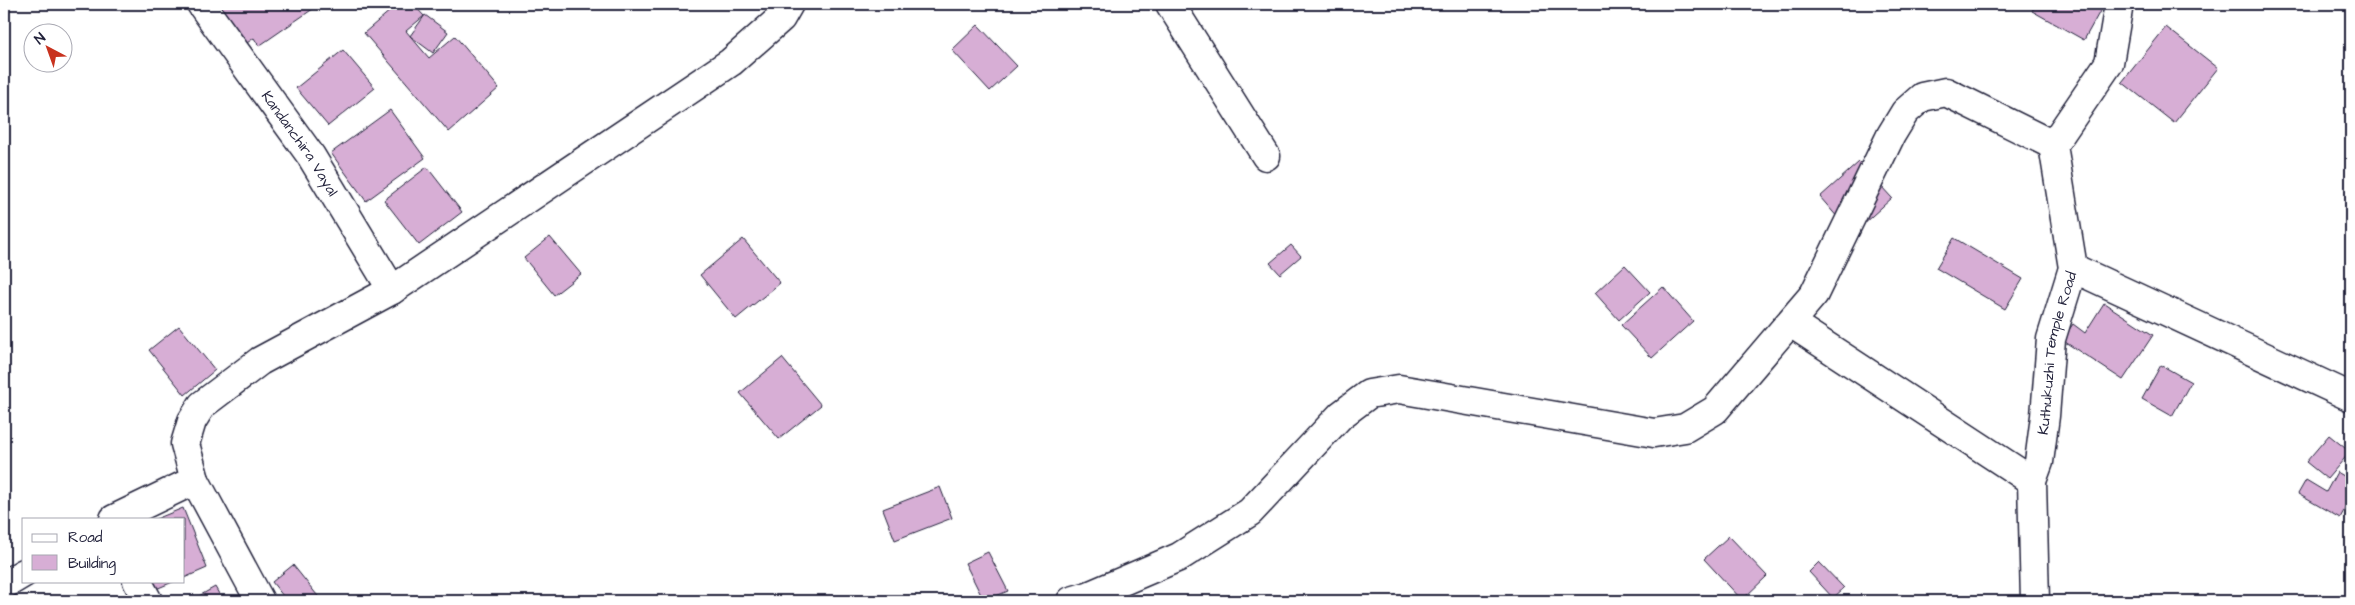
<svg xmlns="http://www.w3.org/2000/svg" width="2355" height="605" viewBox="0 0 2355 605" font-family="'Architects Daughter',sans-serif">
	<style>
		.building { fill: #d7aed5; stroke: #22223b }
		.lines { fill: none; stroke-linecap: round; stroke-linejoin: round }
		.minor-casing { stroke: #22223b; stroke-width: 31 }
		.minor { stroke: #fff; stroke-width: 28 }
		.labels { text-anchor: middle; stroke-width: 5; stroke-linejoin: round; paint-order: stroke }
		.street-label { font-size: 15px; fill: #22223b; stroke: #fff }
	</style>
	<rect width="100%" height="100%" fill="#fff"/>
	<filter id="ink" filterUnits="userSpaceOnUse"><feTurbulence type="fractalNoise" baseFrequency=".02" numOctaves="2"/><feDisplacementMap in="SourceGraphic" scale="10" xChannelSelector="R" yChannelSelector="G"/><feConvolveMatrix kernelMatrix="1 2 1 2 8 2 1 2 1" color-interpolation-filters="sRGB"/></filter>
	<g filter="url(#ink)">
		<path class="building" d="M213,4H320L259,46L254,38L230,55Z
			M398,4H413L424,16L406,31L429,58L455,36L499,88L449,132L364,33Z
			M2036,4H2104L2084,40L2032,11Z
			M425,15L448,32L433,53L410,36Z
			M978,25L1017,66L990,91L952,50Z
			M2166,27L2218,68L2174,123L2122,82Z
			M343,50L375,88L328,126L296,88Z
			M390,110L425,158L366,201L331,153Z
			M1859,162L1892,198L1852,234L1820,197Z
			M427,167L462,212L419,245L384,200Z
			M550,237L581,274L554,295L524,258Z
			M1954,238L2023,279L2005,309L1936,268Z
			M743,239L780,283L736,319L700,275Z
			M1291,245L1301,256L1280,274L1270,263Z
			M1625,265L1650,292L1619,320L1595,293Z
			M1663,287L1693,321L1652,358L1621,325Z
			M2104,303L2153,335L2123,380L2062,340L2073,324L2085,333Z
			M179,326L215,370L185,395L149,350Z
			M782,358L821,405L779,439L740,393Z
			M2161,365L2191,382L2172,416L2142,399Z
			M2329,435L2350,452L2327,479L2306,462Z
			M2337,472L2351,480V498L2340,518L2298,494L2306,480L2326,492Z
			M940,487L952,518L895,540L883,509Z
			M183,508L207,568L184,578V519H156Z
			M1729,536L1767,576L1742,600L1704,559Z
			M988,552L1008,591L984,601L965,563Z
			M1819,562L1844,588L1833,598L1809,572Z
			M293,565L321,600L319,601H287L272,582Z
			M145,581H175L149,592Z
			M215,587L223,601H190Z"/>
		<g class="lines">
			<g class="minor-casing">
				<g id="minor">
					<path id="s1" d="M201,4L311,156L392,290"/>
					<path d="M1170,4L1266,156"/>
					<path d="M2073,268L2351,397"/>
					<path d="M1791,323L2032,481"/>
					<path d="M195,480L260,601"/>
					<path d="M114,519L195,480L185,444L192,421L202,405L260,361L392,290L731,62L781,18L789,4"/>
					<path d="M137,581L148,601"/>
					<path d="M4,585L24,573"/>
					<path d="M1071,601L1088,596L1179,557L1250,512L1341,415L1369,394L1399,389L1654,433L1685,428L1715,410L1814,294L1891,135L1905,112L1922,97L1946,92L2053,145"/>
					<path id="s2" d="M2035,601L2032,481L2039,462L2045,416L2051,339L2073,268L2053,145L2109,63L2119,4"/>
				</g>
			</g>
			<use href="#minor" class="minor"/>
		</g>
	</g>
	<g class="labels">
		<g class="street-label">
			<text dy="5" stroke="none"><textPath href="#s1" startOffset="171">Kandanchira Vayal</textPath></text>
			<text dy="5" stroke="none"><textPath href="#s2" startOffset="251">Kuthukuzhi Temple Road</textPath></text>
		</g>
	</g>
	<rect width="2355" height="605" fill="none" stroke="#fff" stroke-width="20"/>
	<rect x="10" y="10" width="2335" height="585" fill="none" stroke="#22223b" stroke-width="2" filter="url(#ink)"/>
	<rect x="22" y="518" width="162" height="65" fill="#ffffff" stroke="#a7a7b1"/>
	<rect x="32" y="534" width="25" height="8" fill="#ffffff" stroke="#a7a7b1"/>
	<text x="68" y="542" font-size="15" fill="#22223b">Road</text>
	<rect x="32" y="555" width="25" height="15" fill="#d7aed5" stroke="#a7a7b1"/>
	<text x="68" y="568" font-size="15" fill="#22223b">Building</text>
	<g transform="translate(48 48) rotate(319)"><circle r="24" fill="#ffffff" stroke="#a7a7b1"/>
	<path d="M0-4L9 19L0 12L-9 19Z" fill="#c8321e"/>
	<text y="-8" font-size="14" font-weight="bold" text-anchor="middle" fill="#22223b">N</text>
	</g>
</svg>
